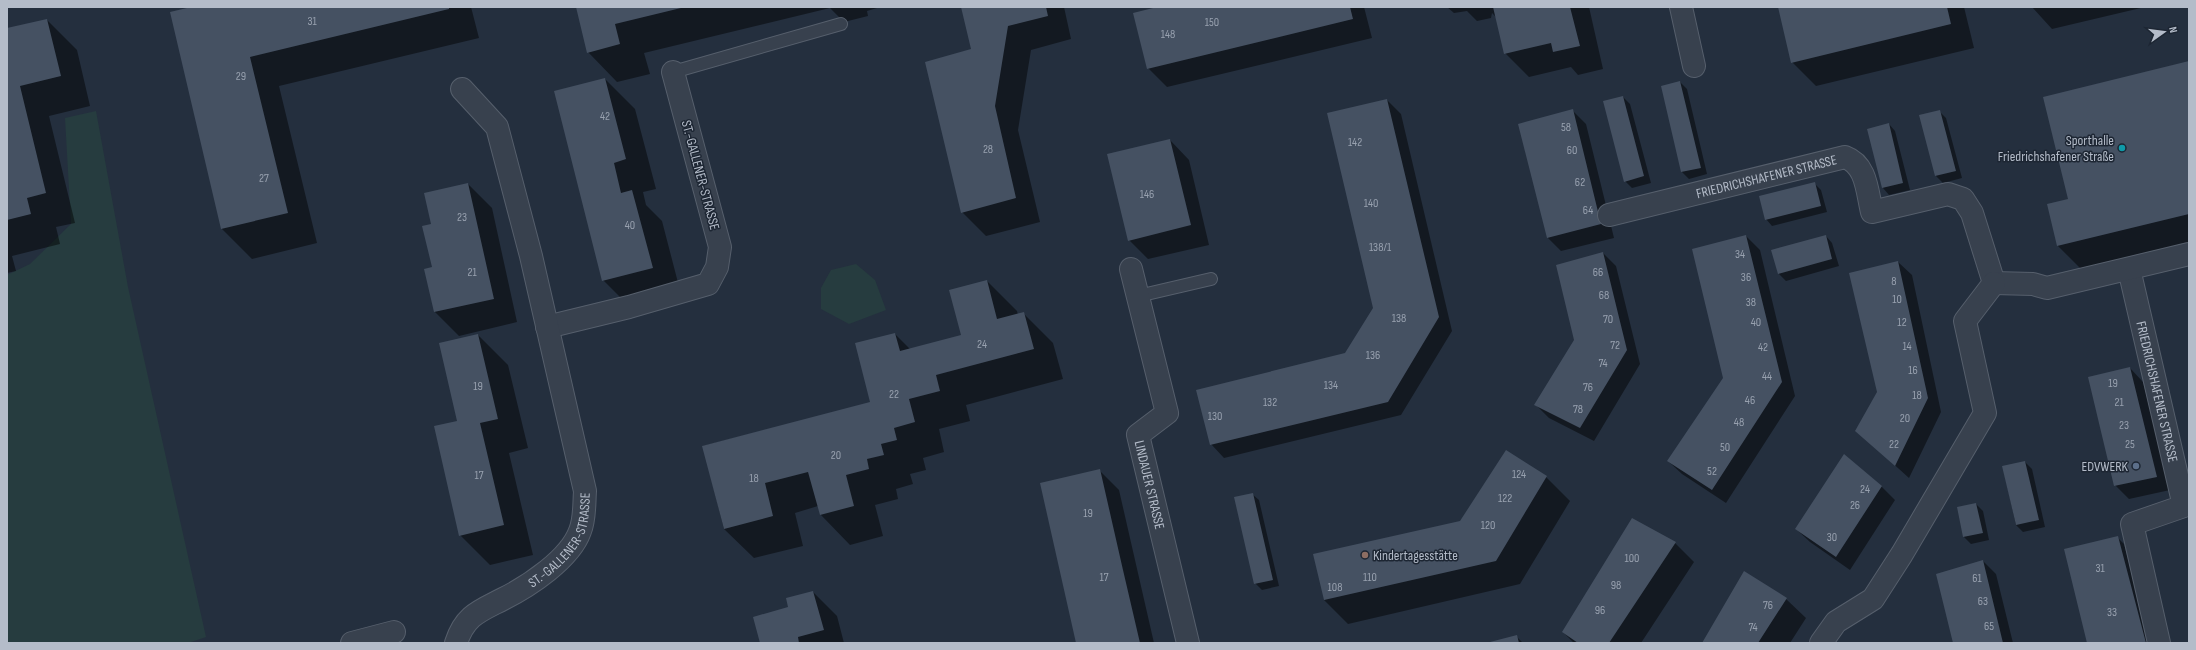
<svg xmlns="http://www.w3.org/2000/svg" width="2196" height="650" viewBox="0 0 2196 650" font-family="'Sofia Sans Condensed',sans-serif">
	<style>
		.green { fill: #263c3f }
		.shadow { fill: #0007 }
		.building { fill: #455162 }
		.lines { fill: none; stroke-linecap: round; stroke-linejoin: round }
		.lane-casing { stroke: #565f6c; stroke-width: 14 }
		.street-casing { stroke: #565f6c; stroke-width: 24 }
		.lane { stroke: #38414e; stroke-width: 12 }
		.street { stroke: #38414e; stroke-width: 22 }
		.culture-dot { fill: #0f9aa8; stroke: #1d2633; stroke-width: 1.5 }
		.service-dot { fill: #5c6f8a; stroke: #1d2633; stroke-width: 1.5 }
		.education-dot { fill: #8d6e63; stroke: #1d2633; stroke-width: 1.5 }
		.labels { text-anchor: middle; stroke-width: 3; stroke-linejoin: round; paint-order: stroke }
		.number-label { font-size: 12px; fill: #98a1af }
		.poi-label { font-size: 14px; fill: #b4bcc9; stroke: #1d2633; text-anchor: end }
		.street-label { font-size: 14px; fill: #b4bcc9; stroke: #1d2633 }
	</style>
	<rect width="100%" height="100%" fill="#242f3e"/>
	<path class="green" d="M96,111L128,287L206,637L188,643H7V275L30,264L71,224L65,118Z
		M856,264L875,280L886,310L849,324L821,309V288L831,270Z"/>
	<path class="shadow" d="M195,7H471L479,38L279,86L317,243L252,259L222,229Z
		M577,7H877V8L867,11L868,16L844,22L830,8L644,53L650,74L617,82L588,52Z
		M962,7H1064L1071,39L1031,50L1018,130L1040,222L986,236L962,212L972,50Z
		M1161,7H1364L1372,38L1167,87L1148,68Z
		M1447,7H1589L1603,69L1578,75L1571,67L1529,77L1505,53L1497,18L1492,13L1491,18L1477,21L1467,11L1454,13Z
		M1779,7H1964L1974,48L1816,86L1792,62Z
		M2032,7H2145L2052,29Z
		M47,20L77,50L90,106L49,116L75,223L56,227L60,244L12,256L16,271L7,273V29Z
		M2189,62V244L2082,270L2058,246L2048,205L2070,199Z
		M605,79L635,109L656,189L643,192L646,205L662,221L682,298L633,310L603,280Z
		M1680,82L1687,89L1707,174L1689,179L1682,172L1662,87Z
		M1623,97L1630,104L1651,183L1632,188L1625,181Z
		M1387,100L1401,114L1452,331L1401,415L1224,458L1211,444L1346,354L1374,308Z
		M1573,111L1586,124L1614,238L1561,251L1548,238Z
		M1939,111L1946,118L1962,178L1943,183L1936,176L1920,116Z
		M1889,124L1895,131L1910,190L1889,195L1883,188Z
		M1170,140L1189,160L1209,245L1148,259L1129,240Z
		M1814,183L1821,190L1827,212L1772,226L1766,219Z
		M468,184L492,208L517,322L459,336L435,312L432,225Z
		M1746,236L1760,250L1795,396L1726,503L1682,474L1668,461L1724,378Z
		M1826,236L1832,243L1839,266L1786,281L1779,274L1772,251Z
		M1603,253L1616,266L1640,364L1594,441L1549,418L1536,405L1575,340Z
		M1898,262L1912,275L1941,412L1909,478L1857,431L1878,392Z
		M987,281L1017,311L1018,315L1023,313L1053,343L1063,379L966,405L970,421L939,429L944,452L923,458L926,470L910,474L913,484L896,489L898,499L875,505L883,536L850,545L821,515L818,506L795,513L803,546L754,558L724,529L703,446L871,403L895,334L910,349L962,336Z
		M478,335L508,365L528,448L509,453L533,555L490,565L460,535L458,421Z
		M2130,368L2143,382L2170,490L2129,499L2115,485Z
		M2025,462L2032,469L2045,527L2023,532L2016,525L2003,467Z
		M1100,471L1119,490L1154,643H1077Z
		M1546,477L1570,501L1520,584L1348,624L1324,600L1461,522Z
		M1881,486L1895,500L1850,570L1810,542L1796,529Z
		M1252,494L1259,500L1279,586L1262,590L1255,583Z
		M1976,504L1983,511L1989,540L1971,544L1964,537Z
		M2117,537L2124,544L2150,643H2088Z
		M1675,543L1694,562L1641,643H1574L1563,632Z
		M1983,561L1996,574L2013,643H1954Z
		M813,592L837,616L844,643H761L790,608Z
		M1786,599L1806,618L1790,643H1703Z
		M1517,637L1523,643H1491Z"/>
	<path class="building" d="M191,7H449V9L250,57L288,213L221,229L170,12Z
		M576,7H681V8L615,24L620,44L587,53Z
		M961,7H1046L1048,16L1008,26L995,106L1016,198L961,213L925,62L971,49Z
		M1157,7H1350L1353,19L1147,69L1133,13Z
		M1493,7H1570L1580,46L1553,52L1551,43L1504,54Z
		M1778,7H1947L1951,24L1791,63Z
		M47,19L61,76L20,86L46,193L27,198L31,214L7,220V28Z
		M2189,61V214L2057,246L2047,204L2068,199L2043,97Z
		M605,78L626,159L614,163L621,193L632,190L653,268L602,281L554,91Z
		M1680,81L1701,168L1681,172L1661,86Z
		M1623,96L1644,176L1624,182L1603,101Z
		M1387,99L1439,317L1388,402L1210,445L1196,390L1345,353L1373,308L1327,113Z
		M1573,109L1601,224L1547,238L1518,124Z
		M1940,110L1956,171L1935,176L1919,115Z
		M1889,123L1903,183L1882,188L1867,129Z
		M1170,139L1191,225L1128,241L1107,154Z
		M1815,182L1821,206L1765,220L1759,196Z
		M468,183L494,299L434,312L424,269L432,267L422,226L431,224L424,193Z
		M1746,235L1782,382L1712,490L1667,461L1723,378L1692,249Z
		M1826,235L1832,259L1778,274L1771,250Z
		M1603,252L1627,350L1580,428L1534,405L1574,340L1556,265Z
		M1898,261L1928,398L1895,466L1855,431L1877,392L1849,273Z
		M987,280L997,319L1024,312L1034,349L936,375L940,391L909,399L915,422L894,428L897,440L881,444L884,455L867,459L869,469L846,475L854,506L820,515L808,472L765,483L773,516L724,529L702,446L870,402L855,343L895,333L900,351L961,335L949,290Z
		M478,334L498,419L480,423L504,525L459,536L434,426L457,421L439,343Z
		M2130,367L2157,477L2114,486L2088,377Z
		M1506,450L1547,476L1496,561L1324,600L1313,554L1460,521Z
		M1844,454L1882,486L1836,557L1795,529Z
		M2025,461L2039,520L2016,525L2002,466Z
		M1100,469L1123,570L1140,643H1076L1040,483Z
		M1253,493L1273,580L1254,584L1234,497Z
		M1976,503L1983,533L1963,537L1957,507Z
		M1632,518L1676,542L1609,643H1578L1562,632Z
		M2118,536L2146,643H2087L2064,549Z
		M1983,560L2003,643H1953L1936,574Z
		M1744,571L1787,598L1758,643H1702Z
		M813,591L824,630L798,637L799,643H760L753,617L788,607L786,598Z
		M1517,635L1519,643H1490V642Z"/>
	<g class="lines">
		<g class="lane-casing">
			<path id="lane" d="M673,72L841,24
				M1138,296L1211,279"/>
		</g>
		<g class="street-casing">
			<g id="street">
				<path d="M1681,7L1694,66"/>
				<path id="s1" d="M1609,215L1845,157C1867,165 1867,192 1872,212L1948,194L1963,199L1972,213L1994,283"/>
				<path id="s2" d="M1131,269L1167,413L1138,435L1188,643"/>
				<path id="s3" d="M2129,269L2184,506L2132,524L2159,643"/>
				<path d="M1994,283L2033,284L2047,288L2189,254"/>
				<path d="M547,327L629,307L708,284L717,267L720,247L673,72"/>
				<path d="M352,643L394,632"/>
				<path id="s4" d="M456,643C465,615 480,611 503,599C529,586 570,559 580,531C585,519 584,505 585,491L531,256L497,127L462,89"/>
				<path d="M1821,643L1836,622L1873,599L1902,554L1985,413L1965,321L1994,283"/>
			</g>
		</g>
		<use href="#lane" class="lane"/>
		<use href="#street" class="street"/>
	</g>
	<circle class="culture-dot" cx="2122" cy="148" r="4"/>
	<circle class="service-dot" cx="2136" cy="466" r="4"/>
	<circle class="education-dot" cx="1365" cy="555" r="4"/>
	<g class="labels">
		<g class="number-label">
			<text x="312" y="25">31</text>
			<text x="1212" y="26">150</text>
			<text x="1168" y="38">148</text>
			<text x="241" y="80">29</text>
			<text x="605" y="120">42</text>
			<text x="1566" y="131">58</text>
			<text x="1355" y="146">142</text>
			<text x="988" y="153">28</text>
			<text x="1572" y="154">60</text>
			<text x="264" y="182">27</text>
			<text x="1580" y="186">62</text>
			<text x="1147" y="198">146</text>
			<text x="1371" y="207">140</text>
			<text x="1588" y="214">64</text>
			<text x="462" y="221">23</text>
			<text x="630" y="229">40</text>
			<text x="1380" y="251">138/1</text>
			<text x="1740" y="258">34</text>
			<text x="472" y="276">21</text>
			<text x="1598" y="276">66</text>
			<text x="1746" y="281">36</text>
			<text x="1894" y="285">8</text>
			<text x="1604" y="299">68</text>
			<text x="1897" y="303">10</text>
			<text x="1751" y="306">38</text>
			<text x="1399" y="322">138</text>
			<text x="1608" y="323">70</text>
			<text x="1756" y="326">40</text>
			<text x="1902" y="326">12</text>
			<text x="982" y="348">24</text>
			<text x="1615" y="349">72</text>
			<text x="1907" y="350">14</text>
			<text x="1763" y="351">42</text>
			<text x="1373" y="359">136</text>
			<text x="1603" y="367">74</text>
			<text x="1913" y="374">16</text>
			<text x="1767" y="380">44</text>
			<text x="2113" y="387">19</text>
			<text x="1331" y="389">134</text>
			<text x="478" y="390">19</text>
			<text x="1588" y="391">76</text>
			<text x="894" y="398">22</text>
			<text x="1917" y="399">18</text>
			<text x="1750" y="404">46</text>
			<text x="1270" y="406">132</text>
			<text x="2119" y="406">21</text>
			<text x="1578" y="413">78</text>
			<text x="1215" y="420">130</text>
			<text x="1905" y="422">20</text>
			<text x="1739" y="426">48</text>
			<text x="2124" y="429">23</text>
			<text x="1894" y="448">22</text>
			<text x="2130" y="448">25</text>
			<text x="1725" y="451">50</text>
			<text x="836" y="459">20</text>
			<text x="1712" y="475">52</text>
			<text x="1519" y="478">124</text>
			<text x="479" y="479">17</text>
			<text x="754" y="482">18</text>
			<text x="1865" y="493">24</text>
			<text x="1505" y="502">122</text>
			<text x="1855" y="509">26</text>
			<text x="1088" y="517">19</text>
			<text x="1488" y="529">120</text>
			<text x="1832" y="541">30</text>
			<text x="1632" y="562">100</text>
			<text x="2100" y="572">31</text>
			<text x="1104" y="581">17</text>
			<text x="1370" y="581">110</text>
			<text x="1977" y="582">61</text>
			<text x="1616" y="589">98</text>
			<text x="1335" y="591">108</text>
			<text x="1983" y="605">63</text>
			<text x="1768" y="609">76</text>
			<text x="1600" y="614">96</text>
			<text x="2112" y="616">33</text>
			<text x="1989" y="630">65</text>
			<text x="1753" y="631">74</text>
		</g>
		<g class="poi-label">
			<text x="2114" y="145">Sporthalle<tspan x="2114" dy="16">Friedrichshafener Straße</tspan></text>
			<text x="2128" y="471">EDVWERK</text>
			<text x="1373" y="560" text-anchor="start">Kindertagesstätte</text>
		</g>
		<g class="street-label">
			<text transform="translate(701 175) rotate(75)" y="5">ST.-GALLENER-STRASSE</text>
			<text dy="5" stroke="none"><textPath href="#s1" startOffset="162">FRIEDRICHSHAFENER STRASSE</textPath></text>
			<text dy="5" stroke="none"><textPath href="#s3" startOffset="126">FRIEDRICHSHAFENER STRASSE</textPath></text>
			<text dy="5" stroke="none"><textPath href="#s2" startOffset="236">LINDAUER STRASSE</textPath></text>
			<text dy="5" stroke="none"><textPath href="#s4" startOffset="154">ST.-GALLENER-STRASSE</textPath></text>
		</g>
	</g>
	<rect width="2196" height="650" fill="none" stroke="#b4bcc9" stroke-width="16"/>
	<g transform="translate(2164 32) rotate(76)" stroke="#1d2633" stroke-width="3" paint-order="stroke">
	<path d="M0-3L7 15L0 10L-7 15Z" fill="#b4bcc9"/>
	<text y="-6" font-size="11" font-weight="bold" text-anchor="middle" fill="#b4bcc9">N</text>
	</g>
</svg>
